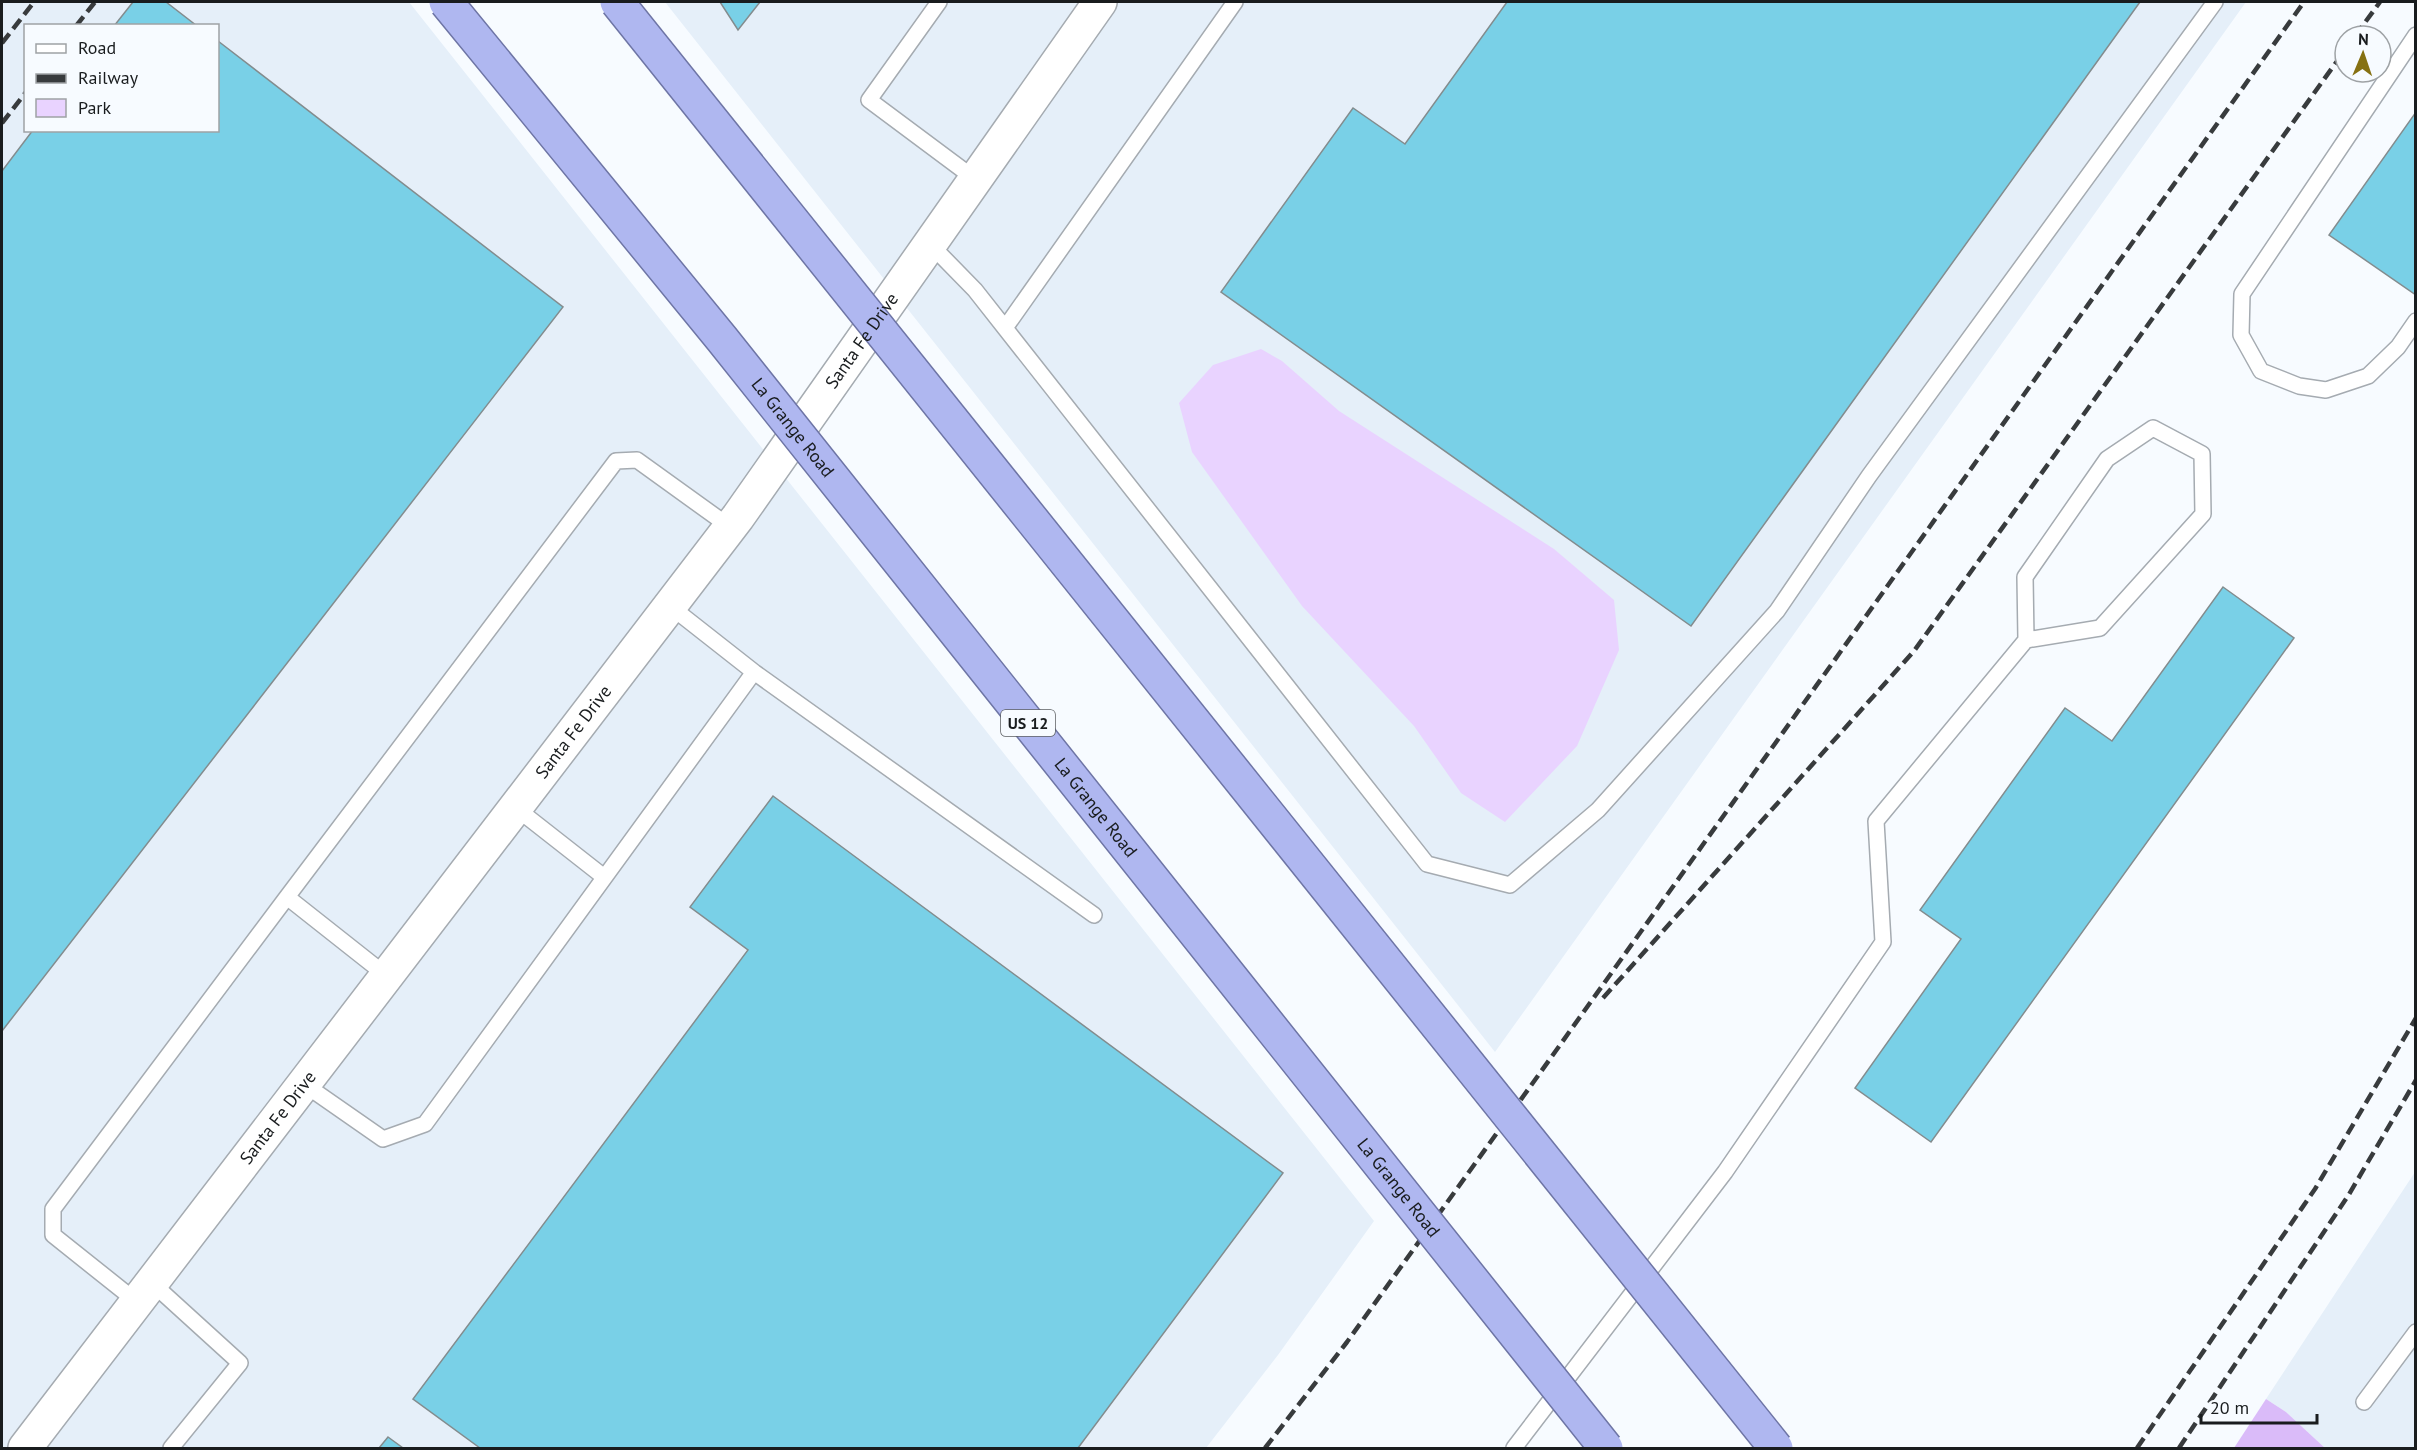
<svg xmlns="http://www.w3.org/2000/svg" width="2417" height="1450" viewBox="0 0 2417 1450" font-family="'PT Sans',sans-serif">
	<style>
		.built { fill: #e5eff9; fill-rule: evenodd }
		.green { fill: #e9d3ff }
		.forest { fill: #dabbf9 }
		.building { fill: #79d0e7; stroke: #838c8e; stroke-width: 1.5 }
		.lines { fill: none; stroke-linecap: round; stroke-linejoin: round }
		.service-casing { stroke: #a5abb1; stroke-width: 18 }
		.tertiary-casing { stroke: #a5abb1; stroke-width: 36 }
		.service { stroke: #fff; stroke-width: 15 }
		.tertiary { stroke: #fff; stroke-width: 33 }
		.rail { stroke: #383b3d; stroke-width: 4.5; stroke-dasharray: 12 6; stroke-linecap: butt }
		.trunk-bridge-casing { stroke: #6e75a5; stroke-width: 36; stroke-linecap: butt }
		.trunk-bridge { stroke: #afb7f0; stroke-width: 33 }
		.labels { text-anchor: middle; stroke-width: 6; stroke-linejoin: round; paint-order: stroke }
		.shield { fill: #f7fbff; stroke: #5c5f62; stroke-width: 1.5 }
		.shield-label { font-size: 16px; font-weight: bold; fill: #191c1e }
		.street-label { font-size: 18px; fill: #191c1e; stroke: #f7fbff }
	</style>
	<rect width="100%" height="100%" fill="#f7fbff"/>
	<path class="built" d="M2,2H409L1374,1221L1278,1355L1206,1448H2ZM26,26H218V130H26Z
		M665,2H2246L1495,1052Z
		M2415,1172V1448H2325L2286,1412L2266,1399Z"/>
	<path class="green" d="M1261,349L1282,361L1339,411L1554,549L1614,600L1619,650L1577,746L1505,822L1461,793L1414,726L1302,606L1192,452L1179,403L1213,365Z"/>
	<path class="forest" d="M2266,1399L2286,1412L2325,1448H2234Z"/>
	<path class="building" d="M133,2H166L197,26H114Z
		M720,2H760L738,30Z
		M1507,2H2140L1691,626L1221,292L1353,108L1405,144Z
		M218,41L563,307L2,1031V171L33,130H218Z
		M2416,112V295L2329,235Z
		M2223,587L2294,638L1931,1142L1855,1088L1961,939L1920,910L2065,708L2112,741Z
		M773,796L1283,1173L1078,1448H480L413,1399L748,950L690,907Z
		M388,1437L403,1448H379Z"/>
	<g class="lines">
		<g class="service-casing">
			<path id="service" d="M939,2L869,100L975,179
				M2416,35L2242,294L2241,335L2261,371L2299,386L2326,390L2368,376L2398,347L2416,321
				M930,244L975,290L1427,864L1510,885L1598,810L1777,611L1869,476L2215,2
				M1005,328L1235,2
				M670,606L754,672
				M516,808L604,877
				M287,897L616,461L637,460L730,527
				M304,1084L383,1139L425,1124L754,672L1094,915
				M152,1283L240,1363L171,1448
				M137,1302L53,1235V1209L287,897L387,976
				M2364,1402L2416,1332
				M1514,1448L1725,1172L1883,942L1876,821L2026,640L2025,577L2107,459L2153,428L2202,454L2203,514L2100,628L2026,640"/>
		</g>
		<g class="tertiary-casing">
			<g id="tertiary">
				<path id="s1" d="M25,1448L738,517L1100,2"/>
			</g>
		</g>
		<use href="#service" class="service"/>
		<use href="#tertiary" class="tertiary"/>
		<path class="rail" d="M76,26L95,2
			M2355,36L2380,2
			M2,43L34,2
			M2,123L26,92
			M1603,998L1914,651L2345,50
			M1265,1448L1347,1342L1555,1052L2304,2
			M2137,1448L2315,1189L2416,1018
			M2179,1448L2348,1196L2416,1080"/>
		<g class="trunk-bridge-casing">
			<g id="trunk-bridge">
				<path id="s2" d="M446,2L722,339L1606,1448"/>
				<path d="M617,2L1776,1448"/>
			</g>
		</g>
		<use href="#trunk-bridge" class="trunk-bridge"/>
	</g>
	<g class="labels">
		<rect class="shield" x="1001" y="710" width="54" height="26" rx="4.5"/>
		<g class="shield-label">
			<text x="1028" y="729">US 12</text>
		</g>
		<g class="street-label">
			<text dy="6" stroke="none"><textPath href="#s1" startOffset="1388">Santa Fe Drive</textPath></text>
			<text dy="6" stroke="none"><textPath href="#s2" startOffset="549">La Grange Road</textPath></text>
			<text dy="6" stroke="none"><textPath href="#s1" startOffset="902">Santa Fe Drive</textPath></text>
			<text dy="6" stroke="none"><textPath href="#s2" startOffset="1035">La Grange Road</textPath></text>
			<text dy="6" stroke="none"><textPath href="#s1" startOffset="416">Santa Fe Drive</textPath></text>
			<text dy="6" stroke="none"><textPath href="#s2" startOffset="1521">La Grange Road</textPath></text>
		</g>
	</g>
	<rect width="2417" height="1450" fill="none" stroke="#191c1e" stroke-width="6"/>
	<rect x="24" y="24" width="195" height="108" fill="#f7fbff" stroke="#9ea2a5" stroke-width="1.5"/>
	<rect x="36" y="44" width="30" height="9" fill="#ffffff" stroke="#9ea2a5" stroke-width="1.5"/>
	<text x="78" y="54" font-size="18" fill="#191c1e">Road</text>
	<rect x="36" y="74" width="30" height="9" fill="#383b3d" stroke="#9ea2a5" stroke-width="1.5"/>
	<text x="78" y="84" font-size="18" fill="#191c1e">Railway</text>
	<rect x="36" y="99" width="30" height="18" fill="#e9d3ff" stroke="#9ea2a5" stroke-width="1.5"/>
	<text x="78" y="114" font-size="18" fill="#191c1e">Park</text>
	<g transform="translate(2363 54) rotate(2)"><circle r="28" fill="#f7fbff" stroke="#9ea2a5" stroke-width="1.5"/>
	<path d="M0-4.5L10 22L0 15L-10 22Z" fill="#867112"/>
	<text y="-9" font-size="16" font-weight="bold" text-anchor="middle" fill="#191c1e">N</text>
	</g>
	<path d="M2201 1414v9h116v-9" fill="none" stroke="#191c1e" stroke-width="3"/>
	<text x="2210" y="1414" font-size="18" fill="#191c1e" stroke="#f7fbff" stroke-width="4.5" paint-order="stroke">20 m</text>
</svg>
